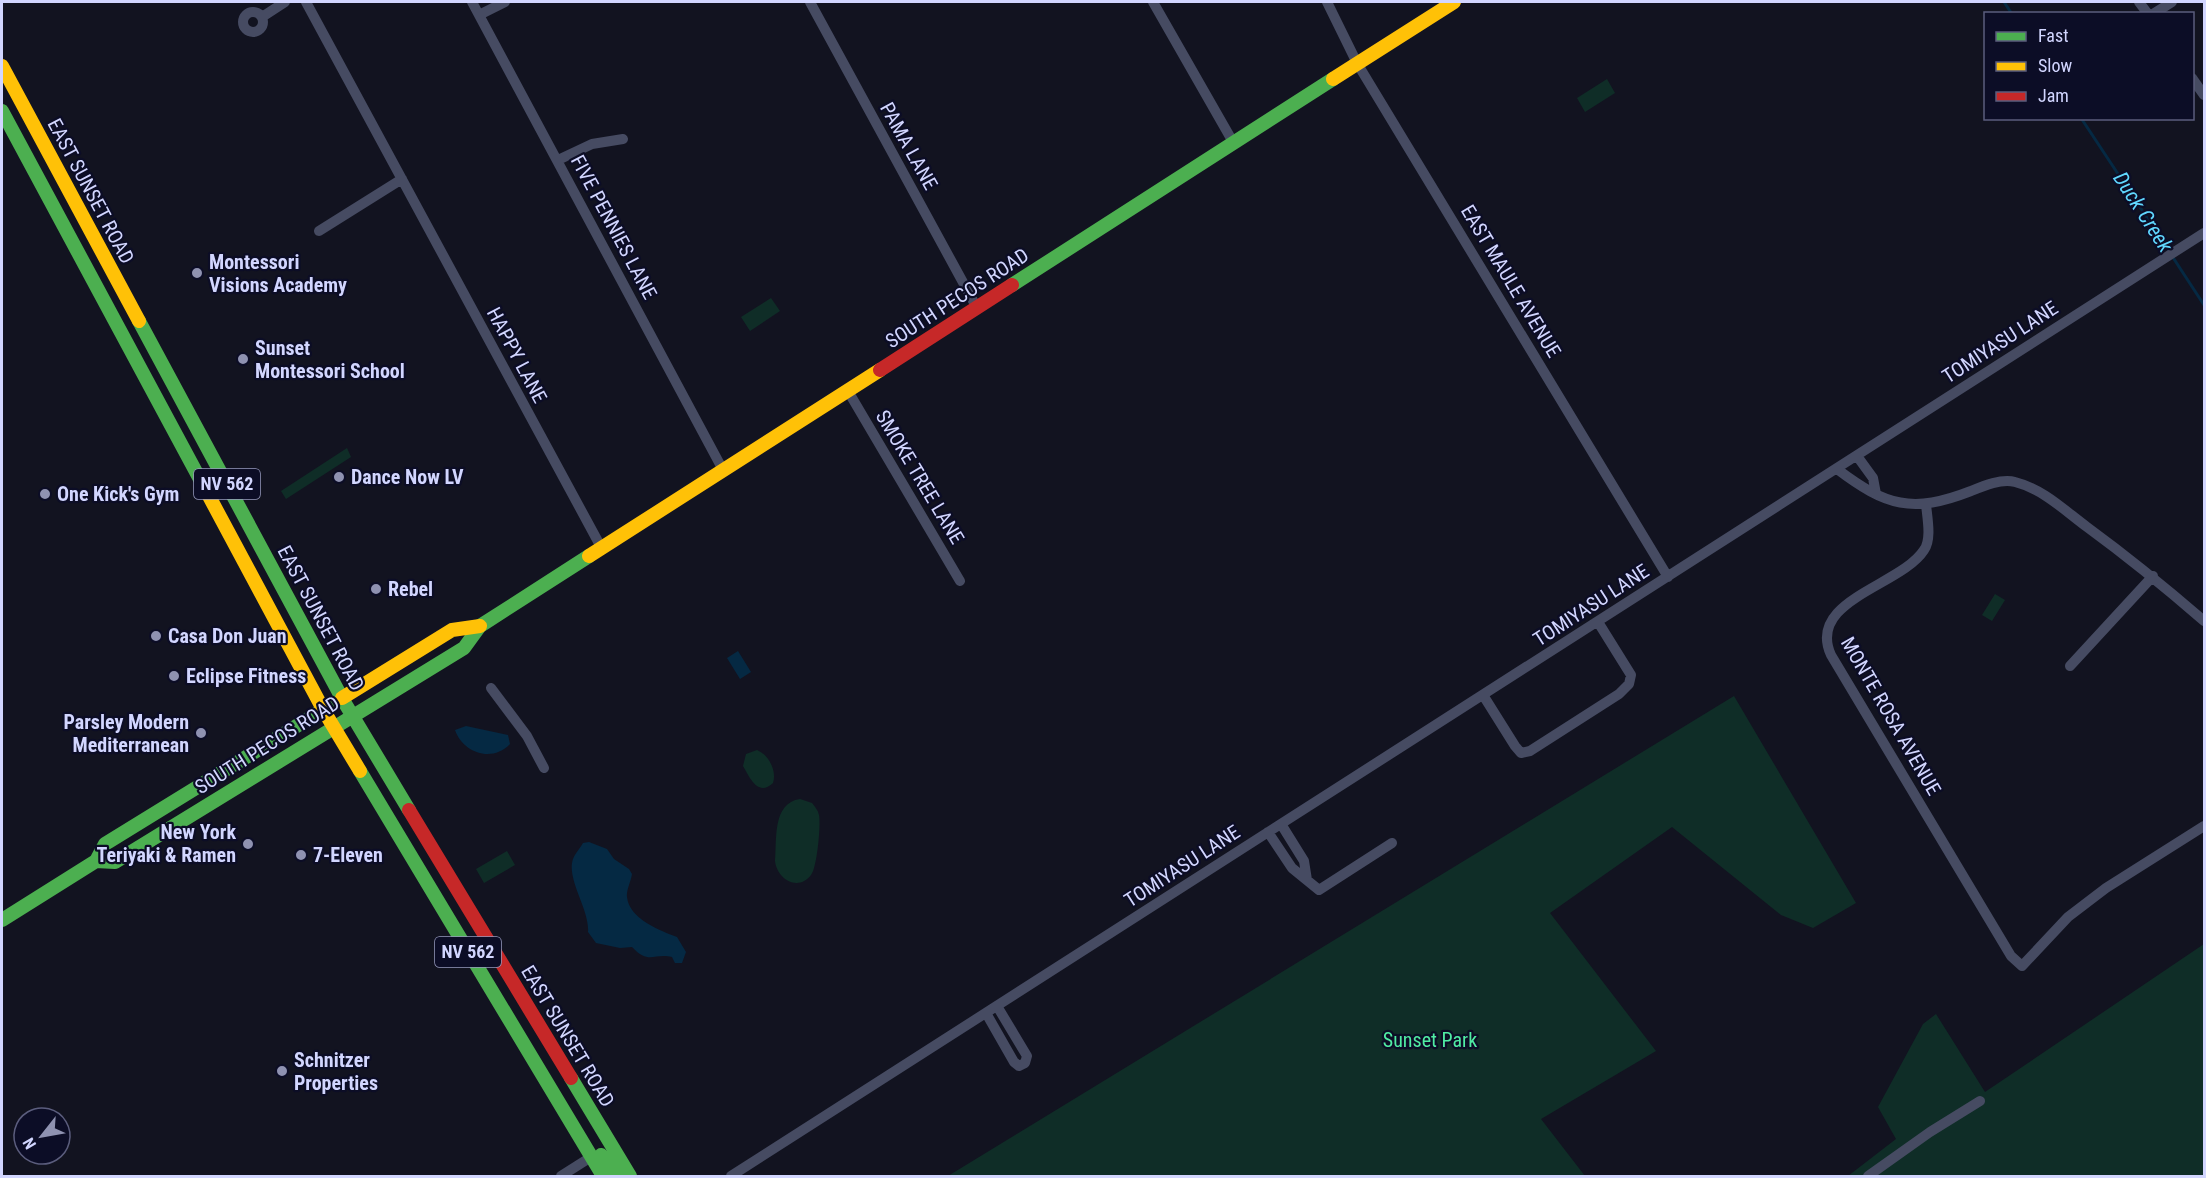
<svg xmlns="http://www.w3.org/2000/svg" width="2206" height="1178" viewBox="0 0 2206 1178" font-family="'Roboto Condensed',sans-serif">
	<style>
		.green { fill: #0f2d27 }
		.water { fill: #052943 }
		.lines { fill: none; stroke-linecap: round; stroke-linejoin: round }
		.stream { stroke: #052943; stroke-width: 3 }
		.street { stroke: #464b62; stroke-width: 10 }
		.fast { stroke: #4caf50; stroke-width: 14 }
		.slow { stroke: #ffc107; stroke-width: 14 }
		.jam { stroke: #c62828; stroke-width: 14 }
		.poi-dot { fill: #8f92b1; stroke: #0c0d26; stroke-width: 2 }
		.labels { text-anchor: middle; stroke-width: 4.5; stroke-linejoin: round; paint-order: stroke }
		.shield { fill: #0c0d26; stroke: #979abe; stroke-width: 1.5 }
		.shield-label { font-size: 18px; font-weight: bold; fill: #d2d6ff }
		.street-label { font-size: 20px; fill: #d2d6ff; stroke: #0c0d26 }
		.poi-label { font-size: 20px; font-weight: bold; fill: #d2d6ff; stroke: #0c0d26; text-anchor: start }
		.park-label { font-size: 20px; fill: #50eca3; stroke: #0c0d26 }
		.water-label { font-size: 21px; font-style: italic; fill: #60d8ff; stroke: #0c0d26 }
	</style>
	<rect width="100%" height="100%" fill="#121320"/>
	<path class="green" d="M1607,79L1615,93L1585,112L1577,98Z
		M771,298L780,311L750,331L741,317Z
		M347,448L351,457L286,499L281,491Z
		M1995,594L2005,600L1992,621L1982,615Z
		M1734,696L1856,903L1813,928L1781,915L1672,827L1550,913L1656,1051L1541,1119L1585,1176H948Z
		M757,750C769,755 777,771 773,783C758,797 750,778 743,766L746,754Z
		M800,799L812,803C815,807 818,810 819,815C821,825 817,868 811,875C798,892 777,879 775,861C777,840 772,803 800,799Z
		M507,851L515,865L484,883L476,869Z
		M2204,944V1176H1848L1896,1139L1878,1107L1923,1024L1936,1014L1985,1092Z"/>
	<path class="water" d="M738,651L751,672L740,679L727,658Z
		M466,726L508,735L510,744C492,763 463,753 455,730Z
		M589,842L607,849L614,859L629,869L632,874C631,881 626,891 627,897C629,919 661,931 677,937L686,952L682,963H675L672,957C653,953 649,965 632,947L620,948L596,943L588,932C590,910 566,879 573,859C575,854 580,848 583,843Z"/>
	<g class="lines">
		<path class="stream" d="M2004,2L2012,14
			M2081,118L2169,251
			M2172,256L2204,305"/>
		<path class="street" d="M306,2L601,547
			M472,2L723,470
			M810,2L977,308
			M1153,2L1233,142
			M1327,2L1357,63L1668,577
			M2139,2L2148,14
			M243 22a10 10 0 1 1 20 0a10 10 0 1 1-20 0Z
			M2153,14L2172,2
			M479,15L505,2
			M262,17L285,2
			M2192,78L2204,95
			M558,160L592,144L623,139
			M319,231L402,179
			M848,391L960,581
			M1857,456L1873,478L1876,494
			M1837,469C1886,506 1912,514 1971,491C1983,486 2002,478 2015,482C2043,489 2064,510 2087,527C2128,557 2166,588 2204,621
			M1926,504C1927,517 1932,539 1924,550C1901,586 1806,600 1831,655L2011,956L2022,966L2068,917L2106,888L2204,826
			M2070,666L2153,576
			M491,688L527,736L544,768
			M1483,695L1515,746L1521,753L1530,751L1619,694L1629,684L1631,675L1598,622
			M1281,824L1304,861L1307,880
			M1268,832L1292,868L1319,890L1392,843
			M986,1013L1014,1062L1019,1066L1025,1063L1027,1056L997,1006
			M561,1176L591,1157
			M731,1176L2204,233
			M1868,1176L1930,1132L1980,1101"/>
		<path class="fast" d="M2,111L202,483
			M1012,285L1333,79
			M139,321L343,700L409,810
			M360,771L603,1176
			M96,861L115,862L464,648L480,626L589,556
			M2,920L96,861L105,844L342,698
			M571,1078L630,1176
			M601,1155L617,1176"/>
		<path class="slow" d="M2,66L139,321
			M1333,79L1454,2
			M202,483L324,711L360,771
			M589,556L880,370
			M342,698L452,630L480,626"/>
		<path class="jam" d="M880,370L1012,285
			M409,810L571,1078"/>
	</g>
	<g class="poi-dot">
		<circle cx="197" cy="273" r="6"/>
		<circle cx="243" cy="359" r="6"/>
		<circle cx="339" cy="477" r="6"/>
		<circle cx="45" cy="494" r="6"/>
		<circle cx="376" cy="589" r="6"/>
		<circle cx="156" cy="636" r="6"/>
		<circle cx="174" cy="676" r="6"/>
		<circle cx="201" cy="733" r="6"/>
		<circle cx="248" cy="844" r="6"/>
		<circle cx="301" cy="855" r="6"/>
		<circle cx="282" cy="1071" r="6"/>
	</g>
	<g class="labels">
		<g class="shield">
			<rect x="194" y="469" width="66" height="30" rx="4.5"/>
			<rect x="435" y="937" width="66" height="30" rx="4.5"/>
		</g>
		<g class="shield-label">
			<text x="227" y="490">NV 562</text>
			<text x="468" y="958">NV 562</text>
		</g>
		<g class="street-label">
			<text transform="translate(909 146) rotate(61)" y="7">PAMA LANE</text>
			<text transform="translate(91 191) rotate(62)" y="7">EAST SUNSET ROAD</text>
			<text transform="translate(614 227) rotate(62)" y="7">FIVE PENNIES LANE</text>
			<text transform="translate(1511 281) rotate(59)" y="7">EAST MAULE AVENUE</text>
			<text transform="translate(957 298) rotate(-33)" y="7">SOUTH PECOS ROAD</text>
			<text transform="translate(2000 342) rotate(-33)" y="7">TOMIYASU LANE</text>
			<text transform="translate(517 355) rotate(62)" y="7">HAPPY LANE</text>
			<text transform="translate(920 477) rotate(59)" y="7">SMOKE TREE LANE</text>
			<text transform="translate(1591 605) rotate(-33)" y="7">TOMIYASU LANE</text>
			<text transform="translate(321 618) rotate(62)" y="7">EAST SUNSET ROAD</text>
			<text transform="translate(1891 716) rotate(60)" y="7">MONTE ROSA AVENUE</text>
			<text transform="translate(267 745) rotate(-32)" y="7">SOUTH PECOS ROAD</text>
			<text transform="translate(1182 866) rotate(-33)" y="7">TOMIYASU LANE</text>
			<text transform="translate(568 1036) rotate(59)" y="7">EAST SUNSET ROAD</text>
		</g>
		<g class="poi-label">
			<text x="209" y="269">Montessori<tspan x="209" dy="23">Visions Academy</tspan></text>
			<text x="255" y="355">Sunset<tspan x="255" dy="23">Montessori School</tspan></text>
			<text x="351" y="484">Dance Now LV</text>
			<text x="57" y="501">One Kick's Gym</text>
			<text x="388" y="596">Rebel</text>
			<text x="168" y="643">Casa Don Juan</text>
			<text x="186" y="683">Eclipse Fitness</text>
			<text x="189" y="729" text-anchor="end">Parsley Modern<tspan x="189" dy="23">Mediterranean</tspan></text>
			<text x="236" y="839" text-anchor="end">New York<tspan x="236" dy="23">Teriyaki &amp; Ramen</tspan></text>
			<text x="313" y="862">7-Eleven</text>
			<text x="294" y="1067">Schnitzer<tspan x="294" dy="23">Properties</tspan></text>
		</g>
		<g class="park-label">
			<text x="1430" y="1047">Sunset Park</text>
		</g>
		<g class="water-label">
			<text transform="translate(2143 212) rotate(57)" y="7">Duck Creek</text>
		</g>
	</g>
	<rect width="2206" height="1178" fill="none" stroke="#d2d6ff" stroke-width="6"/>
	<rect x="1984" y="12" width="210" height="108" fill="#0c0d26" stroke="#5b5d7d" stroke-width="1.5"/>
	<rect x="1996" y="32" width="30" height="9" fill="#4caf50" stroke="#5b5d7d" stroke-width="1.5"/>
	<text x="2038" y="42" font-size="18" fill="#d2d6ff">Fast</text>
	<rect x="1996" y="62" width="30" height="9" fill="#ffc107" stroke="#5b5d7d" stroke-width="1.5"/>
	<text x="2038" y="72" font-size="18" fill="#d2d6ff">Slow</text>
	<rect x="1996" y="92" width="30" height="9" fill="#c62828" stroke="#5b5d7d" stroke-width="1.5"/>
	<text x="2038" y="102" font-size="18" fill="#d2d6ff">Jam</text>
	<g transform="translate(42 1136) rotate(239)"><circle r="28" fill="#0c0d26" stroke="#5b5d7d" stroke-width="1.5"/>
	<path d="M0-4.5L10 22L0 15L-10 22Z" fill="#8f92b1"/>
	<text y="-9" font-size="16" font-weight="bold" text-anchor="middle" fill="#d2d6ff">N</text>
	</g>
</svg>
